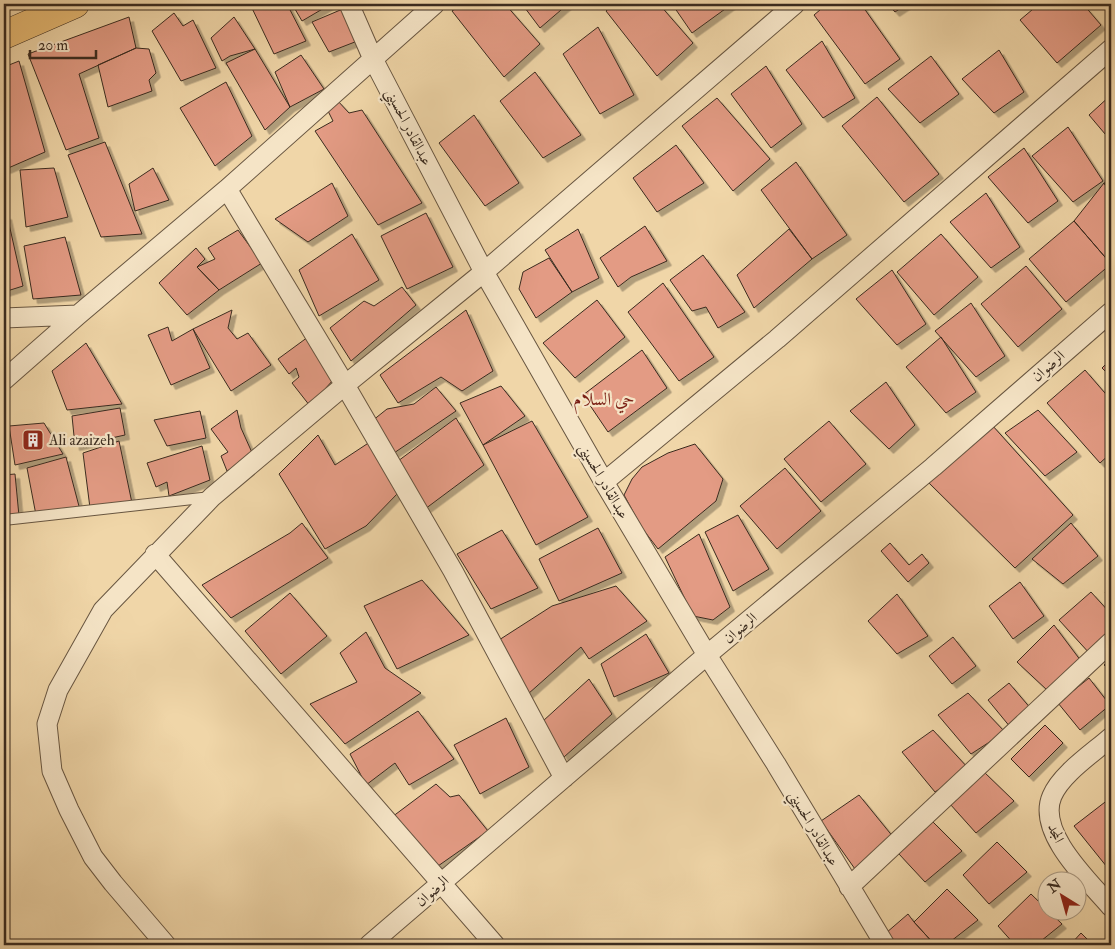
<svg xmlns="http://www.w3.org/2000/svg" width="1115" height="949" viewBox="0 0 1115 949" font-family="'IM FELL Double Pica',Amiri,serif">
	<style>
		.building { fill: #e39b84; stroke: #3a2b1f; filter: url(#shadow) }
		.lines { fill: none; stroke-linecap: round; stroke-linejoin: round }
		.lane-casing { stroke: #685641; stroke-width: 12 }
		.street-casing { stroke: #685641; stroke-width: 21 }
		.primary-casing { stroke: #3a2b1f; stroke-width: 29 }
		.lane { stroke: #f5e4c6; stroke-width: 10 }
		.street { stroke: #f5e4c6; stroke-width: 19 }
		.primary { stroke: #e8bb74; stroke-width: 28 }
		.labels { text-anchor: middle; stroke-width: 4.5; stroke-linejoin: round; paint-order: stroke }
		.street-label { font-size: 15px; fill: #3a2b1f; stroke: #f5e4c6 }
		.poi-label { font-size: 15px; fill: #3a2b1f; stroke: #f5e4c6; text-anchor: start }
		.quarter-label { font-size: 18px; fill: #7a1f14; stroke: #f5e4c6 }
	</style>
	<defs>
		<filter id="shadow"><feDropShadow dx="4.5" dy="4.5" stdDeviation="0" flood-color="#0004"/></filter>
	</defs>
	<rect width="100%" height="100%" fill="#f0d6a8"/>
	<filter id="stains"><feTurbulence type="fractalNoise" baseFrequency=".004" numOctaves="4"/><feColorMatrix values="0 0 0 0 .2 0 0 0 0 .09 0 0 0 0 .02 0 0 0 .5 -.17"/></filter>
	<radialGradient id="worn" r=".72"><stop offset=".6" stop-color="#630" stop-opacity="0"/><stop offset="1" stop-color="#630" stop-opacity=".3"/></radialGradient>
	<path class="building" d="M250,4H287L306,41L274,54Z
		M292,4H331L302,21Z
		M462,4H505L540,44L504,77L452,11Z
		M522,4H568L540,28Z
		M614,4H659L693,43L657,76L606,11Z
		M672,4H732L692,33Z
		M827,4H861L900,59L865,84L814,15Z
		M888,4H907L895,12Z
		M1039,4H1083L1101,25L1057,63L1020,20Z
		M345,8L360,40L329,52L312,22Z
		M174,13L183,26L193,20L216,68L181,81L152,31Z
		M129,17L136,48L79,74L99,138L66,150L28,54Z
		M234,17L255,49L230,56L222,61L211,38Z
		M598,27L634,95L600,114L563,54Z
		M822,41L855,98L823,118L786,70Z
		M136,48L149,49L156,73L149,80L152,91L108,107L98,65Z
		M255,49L290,107L265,130L226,63Z
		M999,50L1024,92L994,113L962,79Z
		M301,55L324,89L290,107L275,72Z
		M931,56L959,94L920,123L888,89Z
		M19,61L45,152L6,169L4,158V67Z
		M766,66L802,124L771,148L731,94Z
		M535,72L581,135L543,158L500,101Z
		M226,82L252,136L215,166L180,108Z
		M1111,95V141L1089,115Z
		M877,97L939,174L904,202L842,126Z
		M717,98L770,159L733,191L682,126Z
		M337,100L349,113L362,110L422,203L378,225L315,131L333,121L326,107Z
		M474,115L519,183L485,206L439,143Z
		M1068,127L1103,181L1073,202L1032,156Z
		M105,142L142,234L101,237L68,155Z
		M676,145L704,183L657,212L633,178Z
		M1024,148L1058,201L1028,223L988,177Z
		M796,162L847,235L812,259L761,190Z
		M54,168L68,217L26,227L20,170Z
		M153,168L169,200L135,211L129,184Z
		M1111,180V195L1104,183Z
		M332,183L348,216L308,242L275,219Z
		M1104,183L1111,195V264L1074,221Z
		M986,193L1020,247L991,268L950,222Z
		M426,213L453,267L407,289L381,236Z
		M7,215L23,286L4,292V216Z
		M1074,221L1111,264L1066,302L1029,259Z
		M645,226L667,261L631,277L618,287L600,258Z
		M578,229L599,278L572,292L545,250Z
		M789,229L812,259L754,308L737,275Z
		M238,230L262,263L219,290L197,267L215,259L208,248Z
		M352,234L379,280L319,316L299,270Z
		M941,234L978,277L934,315L897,272Z
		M65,237L81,295L33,299L24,246Z
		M196,248L205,259L197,267L219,290L187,315L159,283Z
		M703,255L745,312L718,328L706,307L692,311L670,280Z
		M549,258L572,292L536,318L519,289L523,272Z
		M1026,266L1062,309L1018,347L981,304Z
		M892,270L926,324L897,345L856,299Z
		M663,283L714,357L679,381L628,312Z
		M402,287L416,305L351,361L330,328L364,301L374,306Z
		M597,300L625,337L575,378L543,343Z
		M971,303L1005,356L976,377L935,331Z
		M232,310L228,328L237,339L248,333L271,365L231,391L193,329Z
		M466,310L493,371L462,391L441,377L398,403L380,375Z
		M168,327L172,341L193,329L210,368L171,385L148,335Z
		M308,337L333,380L310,406L292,383L299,377L296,368L289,374L278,359Z
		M941,337L976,392L946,413L906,367Z
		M86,343L122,404L67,410L52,371Z
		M642,350L667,388L608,432L583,395Z
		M1111,359V377L1102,368Z
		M1085,370L1111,400V453L1100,463L1047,403Z
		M886,382L915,425L889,449L850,411Z
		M501,386L525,416L483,445L460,403Z
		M436,387L456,411L391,455L372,421L387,409L414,404Z
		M120,408L125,435L75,446L72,416Z
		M237,410L241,428L254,457L227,471L221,456L228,452L211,429Z
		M1038,410L1077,452L1045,476L1005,433Z
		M200,411L206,438L167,446L154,420Z
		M456,418L484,465L425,509L398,461Z
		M532,421L588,517L536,545L483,445Z
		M829,421L866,464L821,502L784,459Z
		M44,423L63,454L15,465L9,426Z
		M992,425L1073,515L1015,568L925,479Z
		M318,435L335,465L373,440L399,492L366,526L325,549L279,474Z
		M119,441L132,503L90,508L83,453Z
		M695,444L723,479L716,501L658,549L642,528L624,495L632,479L642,467L668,453Z
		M202,446L210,480L169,496L167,482L156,487L147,463Z
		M66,457L80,510L36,515L27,468Z
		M785,468L821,511L777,549L740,506Z
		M15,474L19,516L4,517V475Z
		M738,515L769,569L733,591L705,532Z
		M302,523L328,558L231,618L202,585L290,533Z
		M1071,523L1098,556L1063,584L1032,559Z
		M598,528L622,573L559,601L539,559Z
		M502,530L538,588L491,609L457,554Z
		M699,534L730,607L713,620L693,616L665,557Z
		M890,543L909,565L922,554L929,563L908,582L881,551Z
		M422,580L469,635L397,669L364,606Z
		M1020,582L1044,616L1013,639L989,606Z
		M616,586L647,621L589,659L581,647L528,694L499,640L552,606Z
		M1111,587V600L1105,592Z
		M1091,592L1111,614V637L1091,655L1059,620Z
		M290,593L327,636L281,674L245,631Z
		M897,594L928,636L897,654L868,621Z
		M1054,625L1081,661L1047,690L1017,662Z
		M366,632L385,668L421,693L345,744L310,704L357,682L340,653Z
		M646,634L669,673L614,697L601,664Z
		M953,637L976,666L952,684L929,656Z
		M1111,658V672L1104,665Z
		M1089,678L1110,705L1080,730L1058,703Z
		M589,679L612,714L564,757L543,721Z
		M1009,683L1032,710L1011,728L988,700Z
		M968,693L1005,732L971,754L938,715Z
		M418,711L454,759L409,785L395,763L366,785L350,754Z
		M506,718L529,767L480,794L454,745Z
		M1045,725L1063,743L1029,777L1011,759Z
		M933,730L969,769L935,792L902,752Z
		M983,771L1014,801L976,833L950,804Z
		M436,784L450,797L459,795L488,831L438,866L392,817Z
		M859,795L894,838L855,869L821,821Z
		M1109,799L1111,802V872L1074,826Z
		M932,821L962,851L925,882L899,854Z
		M997,842L1027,872L989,904L963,875Z
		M947,889L978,920L946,945H935L914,922Z
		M1031,894L1062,924L1036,945H1015L998,926Z
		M908,914L914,922L935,945H894L886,933Z
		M1081,933L1093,945H1070Z"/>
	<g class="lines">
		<g class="lane-casing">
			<path id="lane" d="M4,520L211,497"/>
		</g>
		<g class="street-casing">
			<path id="street" d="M349,4L373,59L484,272L604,482L707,655L776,764L885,945
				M227,189L342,380L453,571L564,778
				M4,318L78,315
				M4,380L78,315L227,189L435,4
				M604,482L777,339L1111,49
				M155,554L495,945
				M1111,737C1093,753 1061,774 1052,796C1036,833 1090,882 1111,907
				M849,887L1111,642
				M166,945L113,883L93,857L69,810L52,771L47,724L58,690L103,610L212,497L345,385L484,272L795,4
				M369,945L707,655L933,467L1111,312"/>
		</g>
		<g class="primary-casing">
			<path id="primary" d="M4,35L75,4"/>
		</g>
		<use href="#lane" class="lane"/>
		<use href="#street" class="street"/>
		<use href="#primary" class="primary"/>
	</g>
	<defs>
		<g id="building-square" transform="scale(1.125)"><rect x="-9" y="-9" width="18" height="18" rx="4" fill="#8f2418" stroke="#f5e4c6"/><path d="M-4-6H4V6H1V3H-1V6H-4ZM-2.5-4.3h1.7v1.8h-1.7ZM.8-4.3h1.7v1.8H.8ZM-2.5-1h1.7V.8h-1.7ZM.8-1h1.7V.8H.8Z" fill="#fff"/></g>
	</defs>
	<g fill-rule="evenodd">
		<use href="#building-square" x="33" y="440"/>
	</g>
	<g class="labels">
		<g class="street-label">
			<text transform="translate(409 127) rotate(63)" y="5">عبدالقادر الحسيني</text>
			<text transform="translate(1048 366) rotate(-41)" y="5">الرضوان</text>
			<text transform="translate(604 481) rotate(60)" y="5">عبدالقادر الحسيني</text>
			<text transform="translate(740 628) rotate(-40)" y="5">الرضوان</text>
			<text transform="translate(814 828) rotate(60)" y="5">عبدالقادر الحسيني</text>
			<text transform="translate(1056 833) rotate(66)" y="5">المجد</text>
			<text transform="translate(432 891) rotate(-41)" y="5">الرضوان</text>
		</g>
		<g class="poi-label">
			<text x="49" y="445">Ali azaizeh</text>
		</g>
		<g class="quarter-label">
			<text x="604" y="405">حي السلام</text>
		</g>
	</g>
	<rect width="1115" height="949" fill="none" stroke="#f0d6a8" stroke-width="20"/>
	<rect x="5" y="5" width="1105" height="939" fill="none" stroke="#3a2b1f" stroke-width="2.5"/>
	<rect x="10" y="10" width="1095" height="929" fill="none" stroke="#3a2b1f"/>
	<g transform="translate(1062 896) rotate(323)"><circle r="24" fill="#f5e4c6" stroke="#aa9a83"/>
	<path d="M0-4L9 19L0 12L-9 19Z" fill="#8f2418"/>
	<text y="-8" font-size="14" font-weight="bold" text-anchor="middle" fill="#3a2b1f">N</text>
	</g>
	<path d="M30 50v8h66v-8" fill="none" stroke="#3a2b1f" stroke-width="2.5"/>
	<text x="38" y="50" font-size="15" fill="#3a2b1f" stroke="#f5e4c6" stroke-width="4" paint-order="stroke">20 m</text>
	<rect width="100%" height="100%" filter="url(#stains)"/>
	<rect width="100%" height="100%" fill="url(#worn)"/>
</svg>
